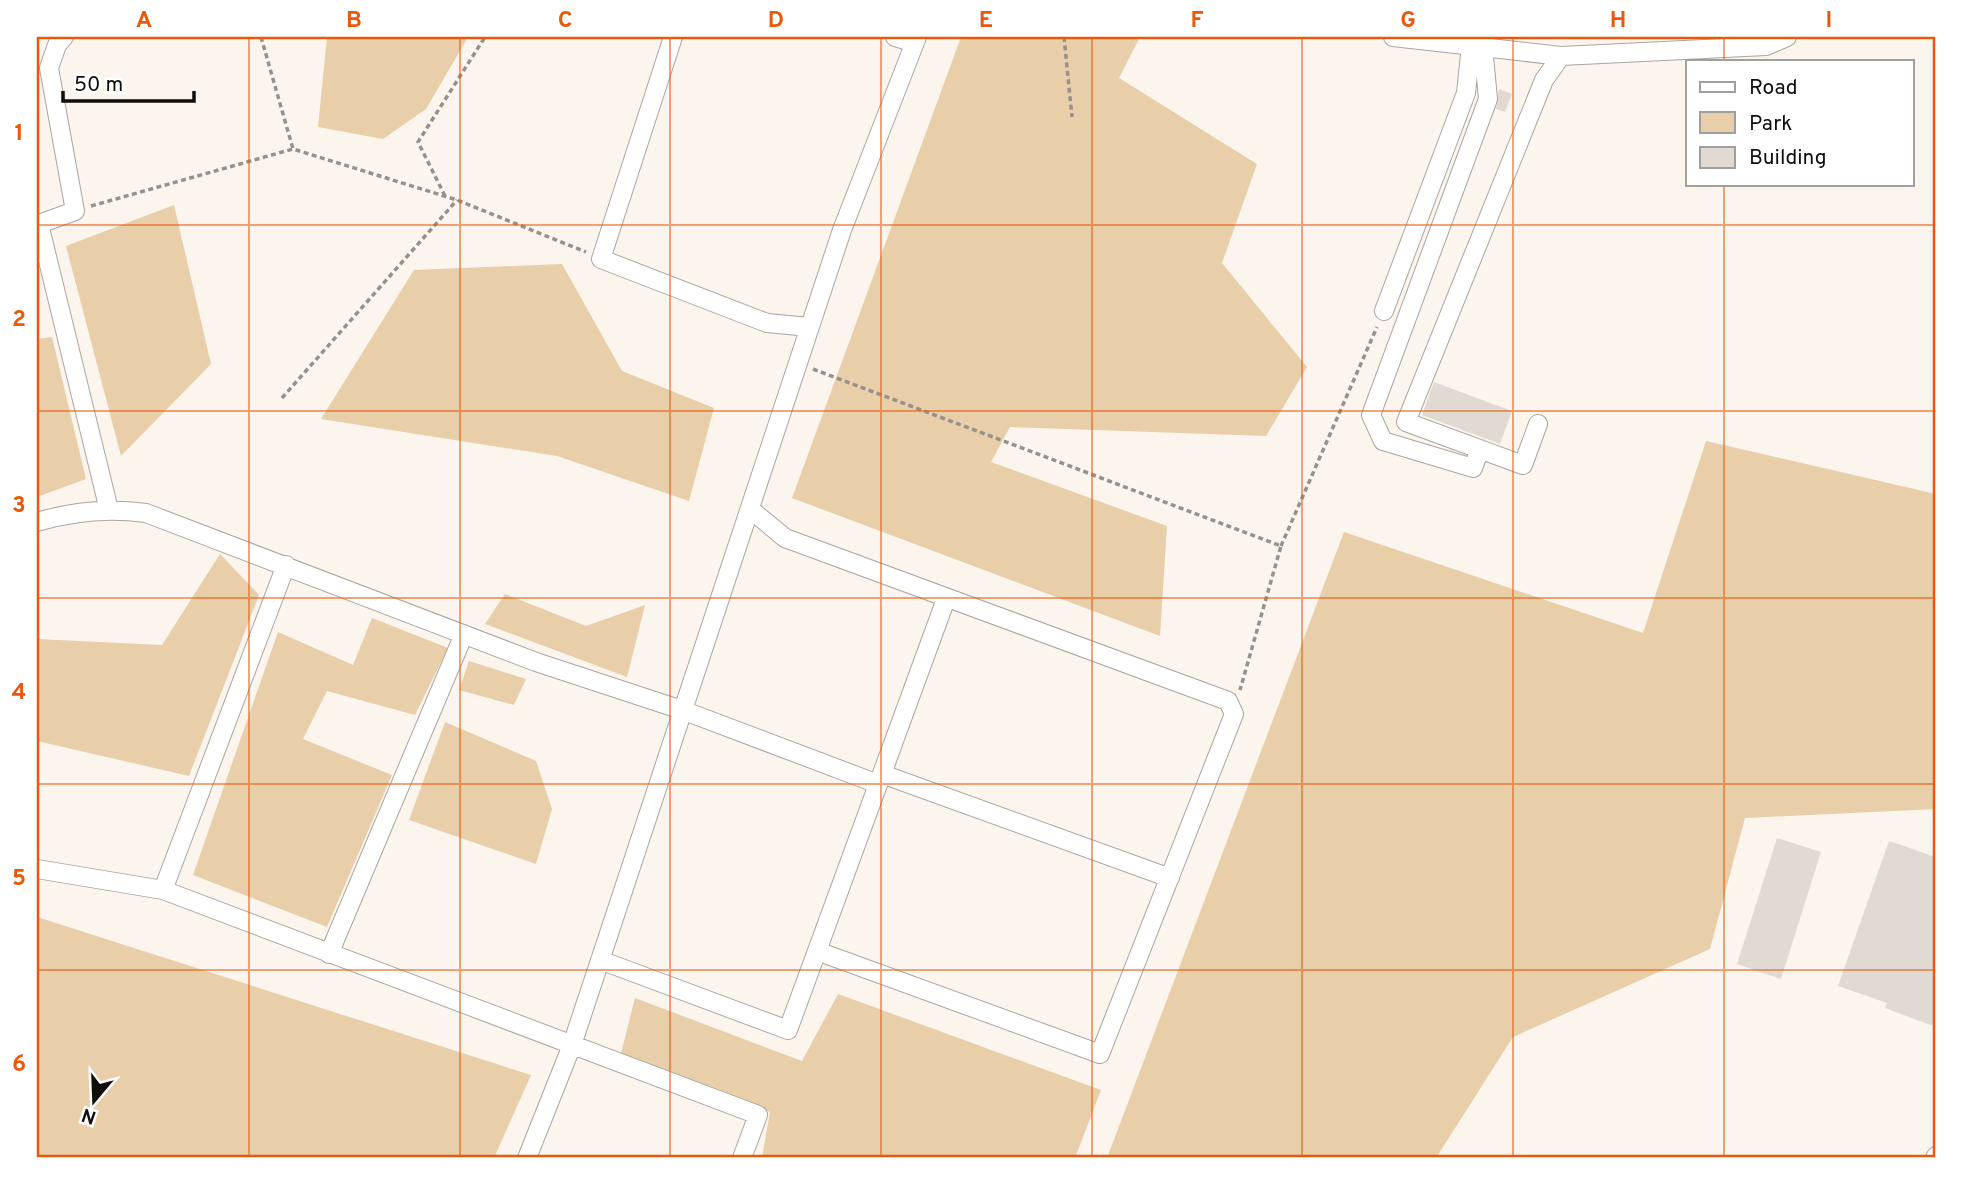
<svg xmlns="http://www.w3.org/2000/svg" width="1973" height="1195" viewBox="0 0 1973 1195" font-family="Overpass,sans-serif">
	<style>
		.green { fill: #e8cea9 }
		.building { fill: #e0dad3 }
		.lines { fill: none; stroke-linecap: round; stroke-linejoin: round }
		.minor-casing { stroke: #aba59e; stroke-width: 20 }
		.path { stroke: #96918b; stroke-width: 3.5; stroke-dasharray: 5 3.5; stroke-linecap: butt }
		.minor { stroke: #fff; stroke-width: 18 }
		.grid { fill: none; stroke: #e8590c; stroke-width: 2; stroke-opacity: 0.55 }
		.neatline { fill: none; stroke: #e8590c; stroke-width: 2.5 }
		.grid-label { font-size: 23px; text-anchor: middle; font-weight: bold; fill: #e8590c }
	</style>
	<rect width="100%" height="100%" fill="#fbf5ed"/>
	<path class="green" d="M327,37H468L426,109L383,139L318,127Z
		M961,37H1140L1119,78L1257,164L1222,263L1307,367L1266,436L1010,427L991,462L1167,526L1160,636L792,498Z
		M174,205L211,364L121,456L66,246Z
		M562,264L622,371L714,408L689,501L557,456L321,419L414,270Z
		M52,337L86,479L37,497V339Z
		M1706,441L1936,494V809L1745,818L1710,949L1513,1037L1436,1158H1107L1344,532L1643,633Z
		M220,554L259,595L189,776L37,741V639L162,645Z
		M505,594L586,626L645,605L627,677L485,624Z
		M372,618L448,648L415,715L327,691L303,739L392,775L327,927L193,875L278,632L353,665Z
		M469,661L526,679L514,705L459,690Z
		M445,722L536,761L552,809L536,864L409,820Z
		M37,917L531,1075L494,1158H37Z
		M838,994L1101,1090L1075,1158H762L770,1112L621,1053L635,998L802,1061Z"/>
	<path class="building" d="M1499,89L1512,94L1505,112L1496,109Z
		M1434,382L1512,411L1500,444L1422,415Z
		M1777,838L1821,852L1781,979L1737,964Z
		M1889,841L1936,857V1027L1885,1008L1887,1003L1838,986Z"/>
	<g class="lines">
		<g class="minor-casing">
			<path id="minor" d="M64,37L57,45L49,68L75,211L39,224L109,510
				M673,37L601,259L767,323L810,327
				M895,37L914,43
				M1393,37L1561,56L1766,46L1787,37
				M1384,311L1466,93L1471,45
				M1538,424L1523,465L1406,422L1544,80L1561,56
				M1480,449L1473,468L1383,441L1371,415L1488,99L1483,46
				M750,509L785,538L1228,701L1234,714L1100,1054L817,951
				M37,522C73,511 109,508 146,513L536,662L682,710L878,784
				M882,774L1170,878
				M37,869L163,890L758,1115L742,1158
				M163,890L286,565
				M329,954L464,634
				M600,960L788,1030L946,599
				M527,1158L572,1045L842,230L917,37
				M1935,1158L1936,1156"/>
		</g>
		<path class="path" d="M261,37L293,149
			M1064,37L1072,117
			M445,196L418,142L485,37
			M91,206L293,149L457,200L586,252
			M813,369L1281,546L1240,690
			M282,398L457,200
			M1281,546L1377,327"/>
		<use href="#minor" class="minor"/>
	</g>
	<path class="grid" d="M249,37V1158M460,37V1158M670,37V1158M881,37V1158M1092,37V1158M1302,37V1158M1513,37V1158M1724,37V61M1724,184V1158M37,225H1936M37,411H1936M37,598H1936M37,784H1936M37,970H1936"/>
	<rect width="1973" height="1195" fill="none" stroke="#ffffff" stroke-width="77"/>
	<rect x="1686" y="60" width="228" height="126" fill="#ffffff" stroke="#9f9f9d" stroke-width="2"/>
	<rect x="1700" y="82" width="35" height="10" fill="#ffffff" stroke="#9f9f9d" stroke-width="2"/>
	<text x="1749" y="94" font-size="21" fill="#100e0b">Road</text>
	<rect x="1700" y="112" width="35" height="21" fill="#e8cea9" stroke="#9f9f9d" stroke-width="2"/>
	<text x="1749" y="130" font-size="21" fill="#100e0b">Park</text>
	<rect x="1700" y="147" width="35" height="21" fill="#e0dad3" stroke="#9f9f9d" stroke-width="2"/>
	<text x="1749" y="164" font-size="21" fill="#100e0b">Building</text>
	<g transform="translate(94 1101) rotate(199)" stroke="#ffffff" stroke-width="5" paint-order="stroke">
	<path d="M0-5L12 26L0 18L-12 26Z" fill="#100e0b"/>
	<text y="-10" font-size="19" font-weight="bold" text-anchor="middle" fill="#100e0b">N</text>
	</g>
	<path d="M63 91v10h131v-10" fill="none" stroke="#100e0b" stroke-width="3.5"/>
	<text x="74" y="91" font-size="21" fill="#100e0b" stroke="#ffffff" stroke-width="5" paint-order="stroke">50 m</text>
	<rect x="38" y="38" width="1896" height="1118" class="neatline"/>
	<g class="grid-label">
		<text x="144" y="27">A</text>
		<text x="354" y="27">B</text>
		<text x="565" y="27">C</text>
		<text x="776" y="27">D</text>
		<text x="986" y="27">E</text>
		<text x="1197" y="27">F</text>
		<text x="1408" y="27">G</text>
		<text x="1618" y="27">H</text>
		<text x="1829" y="27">I</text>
		<text x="19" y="140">1</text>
		<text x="19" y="326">2</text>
		<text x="19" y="512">3</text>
		<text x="19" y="699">4</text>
		<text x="19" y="885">5</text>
		<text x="19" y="1071">6</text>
	</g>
</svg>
